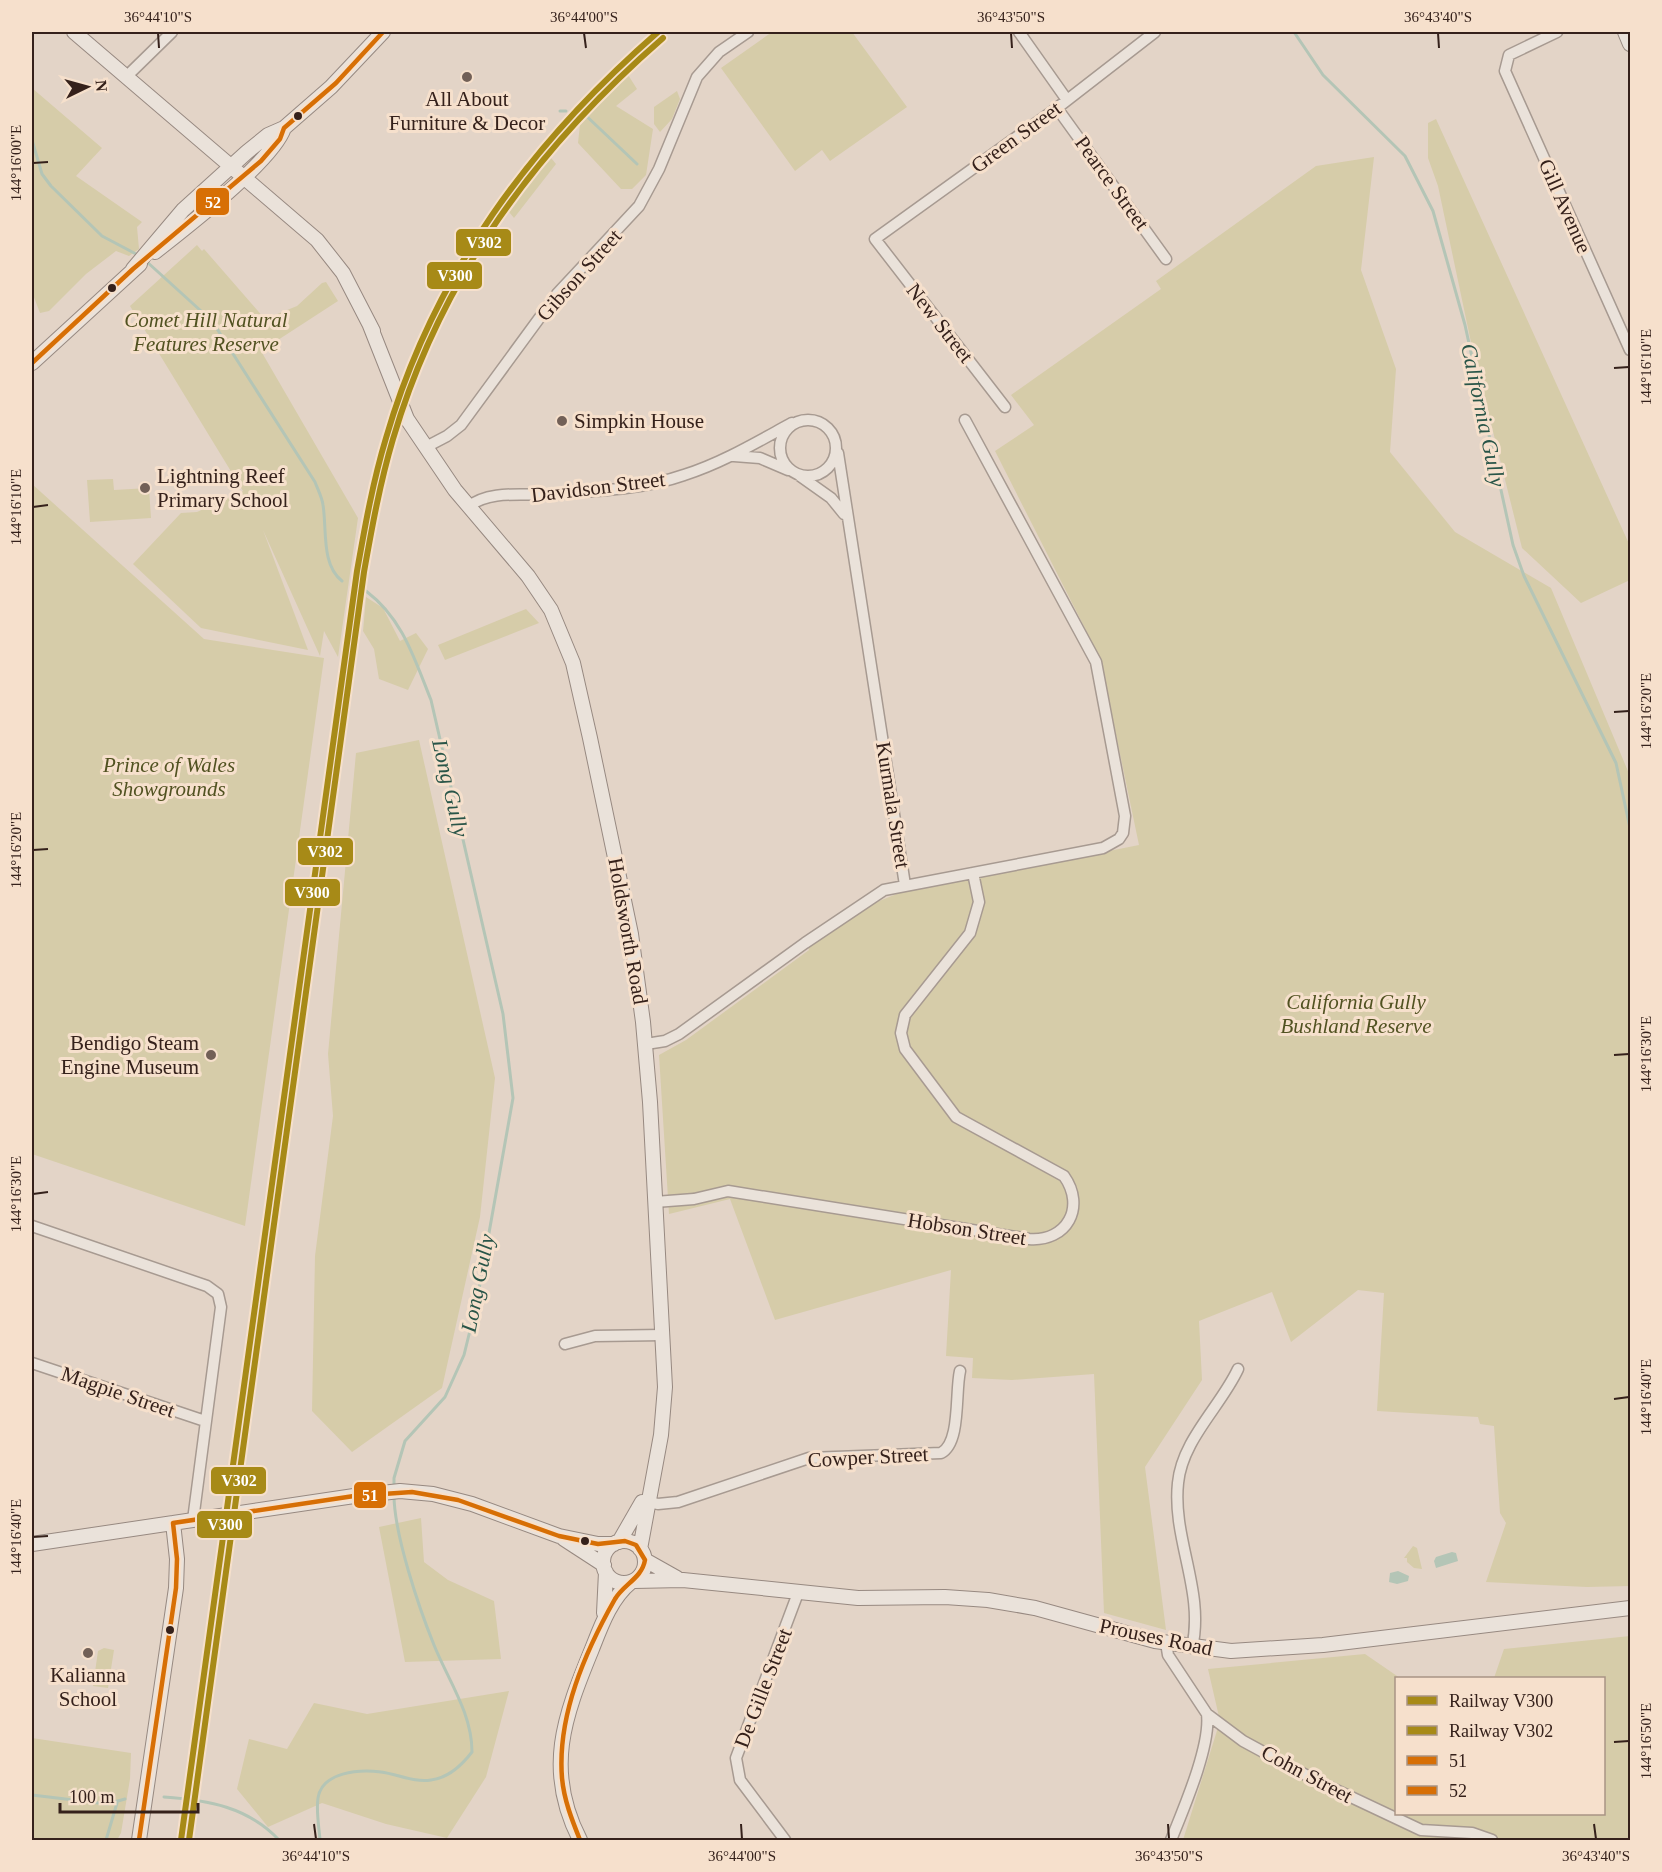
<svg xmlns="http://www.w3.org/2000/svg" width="1662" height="1872" viewBox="0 0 1662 1872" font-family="Georgia,serif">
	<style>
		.green { fill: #d6cca9 }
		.water { fill: #b4c5b6 }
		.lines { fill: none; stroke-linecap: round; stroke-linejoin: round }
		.stream { stroke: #b4c5b6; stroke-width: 3 }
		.street-casing { stroke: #a79a91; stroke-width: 13 }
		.secondary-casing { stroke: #978981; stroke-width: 16 }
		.street { stroke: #eae2da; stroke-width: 10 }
		.secondary { stroke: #eae2da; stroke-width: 14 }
		.bus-1-casing { stroke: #f6e0cc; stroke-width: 9 }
		.bus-2-casing { stroke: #f6e0cc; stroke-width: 9 }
		.bus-1 { stroke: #d76f05; stroke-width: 4.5 }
		.bus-2 { stroke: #d76f05; stroke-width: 4.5 }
		.rail-1-casing { stroke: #f6e0cc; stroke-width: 10 }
		.rail-2-casing { stroke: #f6e0cc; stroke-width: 10 }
		.rail-1 { stroke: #a78a17; stroke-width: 6 }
		.rail-2 { stroke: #a78a17; stroke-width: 6 }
		.ticks { fill: none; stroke: #35211b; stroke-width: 2 }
		.poi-dot { fill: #726057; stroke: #f6e0cc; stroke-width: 2 }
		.bus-dot { fill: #35211b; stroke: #f6e0cc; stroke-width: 2 }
		.labels { text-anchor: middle; stroke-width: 6; stroke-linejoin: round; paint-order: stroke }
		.poi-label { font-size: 21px; fill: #35211b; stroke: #f6e0cc }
		.street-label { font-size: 21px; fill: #35211b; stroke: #f6e0cc }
		.park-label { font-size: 21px; font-style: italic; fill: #515221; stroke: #f6e0cc }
		.water-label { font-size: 22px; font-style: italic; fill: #295548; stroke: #f6e0cc }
		.line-badge { stroke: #f6e0cc; stroke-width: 2 }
		.badge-label { font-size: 16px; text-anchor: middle; font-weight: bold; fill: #fff }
		.neatline { fill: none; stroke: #35211b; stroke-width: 2 }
		.ticks-label { font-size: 15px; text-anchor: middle; fill: #35211b }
	</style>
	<rect width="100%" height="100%" fill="#e3d4c7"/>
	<path class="green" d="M772,32H852L907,107L830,161L822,150L795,171L721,68Z
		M625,70L637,89L616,106L653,129L646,175L632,189H621L578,143L581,115Z
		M32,88L102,148L76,176L142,222L137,227L139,249L129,256L116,251L86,274L49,311L40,313L32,292Z
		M677,91L680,99L672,119L660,132L654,124V107Z
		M1436,119L1630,546V580L1581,603L1522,548L1472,347L1438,186L1428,158V123Z
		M547,153L556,164L514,218L504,206Z
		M1374,157L1361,270L1396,369L1390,452L1455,532L1551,588L1630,776V1586L1587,1587L1486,1582L1506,1523L1500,1513L1494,1426L1480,1424L1478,1417L1377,1411L1384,1293L1358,1290L1291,1342L1272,1292L1199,1321L1202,1380L1145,1467L1166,1630L1104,1613L1094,1374L1012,1380L972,1378L973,1358L946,1356L951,1270L775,1320L730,1199L669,1214L659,1055L686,1040L809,950L808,947L867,906L899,893L1139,845L1100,658L995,451L1034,425L1011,395L1161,289L1156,281L1316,166Z
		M197,245L202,251L204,249L265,319L297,306L322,283L326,282L338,301L261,351L358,518L338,657L324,631L320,656L263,530L308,650L201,628L133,564L181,513L197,512L243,491L130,306Z
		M113,479L114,490L149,488L151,518L90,522L87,480Z
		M32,484L204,639L324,658L245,1226L32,1154Z
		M366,597L383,608L400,641L416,633L428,649L408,690L379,679L374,649L363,631Z
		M526,609L539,623L445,660L438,645Z
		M419,740L495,1078L480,1217L442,1388L352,1452L312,1411L315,1256L333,1116L328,1054L356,753Z
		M421,1518L424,1562L448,1580L494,1601L501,1659L405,1662L379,1527Z
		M1413,1546L1417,1548L1422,1569L1414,1568L1407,1562V1558H1404Z
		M1630,1636V1840H1183L1220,1721L1208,1669L1365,1654L1400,1678H1396V1814H1604V1678H1494L1504,1649Z
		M104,1648L114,1650L108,1688L93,1686L98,1651Z
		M509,1691L486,1777L447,1838L386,1824L322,1803L268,1827L237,1789L249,1739L287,1749L314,1703L367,1714Z
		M32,1738L131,1753L130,1779L121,1833L117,1840H32Z"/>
	<path class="water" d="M1452,1552L1456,1553L1458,1561L1436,1568L1434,1561L1436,1557Z
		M1398,1571L1409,1576L1408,1581L1397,1584L1389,1582L1390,1573Z"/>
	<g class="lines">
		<path class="stream" d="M1294,32L1323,75L1405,156L1433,211L1465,325L1513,545L1524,576L1616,763L1630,828
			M580,110L637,164
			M560,111H566
			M32,140L42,174L51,186L102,236L138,255
			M146,261L212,321L315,482C318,490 322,497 323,505C327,529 321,565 342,581
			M366,591C403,619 414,658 431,700L503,1014L513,1098L476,1306L464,1355L445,1397L405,1441L394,1478V1488
			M32,1795L107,1804L125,1799
			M164,1797C208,1800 248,1807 279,1840
			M106,1840L117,1803
			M320,1840C319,1827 316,1811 318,1798C322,1772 359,1769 381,1772C397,1774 415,1783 431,1780C448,1778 462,1765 472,1752C472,1713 448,1680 434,1645C419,1608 394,1534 394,1495"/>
		<g class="street-casing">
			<path id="street" d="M1019,32L1067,100
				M1557,32L1509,55L1505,71L1630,350
				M126,77L172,32
				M1057,108L1166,259
				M1005,407L875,239L1057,108L1155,32
				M780 448a28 28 0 1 1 56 0a28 28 0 1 1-56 0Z
				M426,447L447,436L461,425L557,294L639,206L659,169L697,77L719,52L748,32
				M838,453L905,885
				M734,456L760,458L788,470
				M800,476L831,498L844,514
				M468,507C491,488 529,497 557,494C599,491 644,489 684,475C722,463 757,442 792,423
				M646,1044L665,1041L679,1034L805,943L884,890L1103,848L1119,839L1123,833L1125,816L1096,662L965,420
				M655,1202L694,1199L728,1191L1029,1239C1067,1242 1086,1207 1064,1176L956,1117L905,1049L901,1033L905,1015L970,933L979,902L973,873
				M32,1226L207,1286L218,1294L221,1307L193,1520
				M565,1344L595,1336L663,1335
				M32,1363L205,1421
				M643,1501L658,1504L678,1502L809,1458L941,1453C961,1443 955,1392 960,1371
				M1166,1643L1168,1655L1207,1714L1243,1741L1315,1780L1421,1830L1472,1833L1492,1840
				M1192,1648C1205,1591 1172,1539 1178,1483C1182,1440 1221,1406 1238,1369
				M785,1840L740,1780L736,1758L798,1593
				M1171,1840C1183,1810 1211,1746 1207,1714"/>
		</g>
		<g class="secondary-casing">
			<path id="secondary" d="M74,32L317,240L343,273L373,331
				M1625,32L1630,44
				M155,252C185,228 273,161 284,128
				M133,269L183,210L247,152L268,135L284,128L331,87L383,32
				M369,323L407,419L455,490L528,576L551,610L573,663L590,738L631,934L643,1022L650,1102L665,1387L661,1435L640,1549
				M32,363L140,264
				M564,1539L604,1565
				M603 1562a21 21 0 1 1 42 0a21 21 0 1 1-42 0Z
				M619,1542L642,1502
				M32,1544L354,1496L400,1491L433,1494L472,1504L559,1536L598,1544H614
				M645,1560L677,1578
				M634,1581L683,1580L858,1598L945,1597L988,1600L1035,1608L1155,1641L1231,1651L1323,1645L1630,1608
				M604,1613L606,1572
				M139,1840L176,1588L177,1559L173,1523
				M580,1840C544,1770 564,1717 592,1649C601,1626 611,1598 631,1582"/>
		</g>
		<use href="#street" class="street"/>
		<use href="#secondary" class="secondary"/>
		<g class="bus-1-casing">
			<path id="bus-1" d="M173,1523L354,1496L412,1492L458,1500L559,1536L598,1544L625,1541L636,1545L645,1560C642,1578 624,1584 615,1599C585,1652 557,1716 562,1778C564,1800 572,1820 580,1840
				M139,1840L176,1588L177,1559L173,1523"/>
		</g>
		<g class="bus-2-casing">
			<path id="bus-2" d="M32,363L133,269L261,161L280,139L284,128L336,83L383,32"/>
		</g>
		<use href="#bus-1" class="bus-1"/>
		<use href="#bus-2" class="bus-2"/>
		<g class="rail-1-casing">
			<path id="rail-1" d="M181,1840L357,571C365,526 373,481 386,438C434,273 531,143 658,32"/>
		</g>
		<g class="rail-2-casing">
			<path id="rail-2" d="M189,1840L364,572C372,527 380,483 393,439C441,276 537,148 663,38"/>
		</g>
		<use href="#rail-1" class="rail-1"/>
		<use href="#rail-2" class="rail-2"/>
	</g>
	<path class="ticks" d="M158,33L159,48M584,33L586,48M1011,33L1012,48M1438,33L1439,48M33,163L48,162M1614,368L1629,367M33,507L48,505M1614,712L1629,711M33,850L48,849M1614,1055L1629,1054M33,1194L48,1192M1614,1399L1629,1397M33,1537L48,1536M1614,1742L1629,1741M314,1824L316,1839M741,1824L742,1839M1168,1824L1169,1839M1594,1824L1596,1839"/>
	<g class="poi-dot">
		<circle cx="467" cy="77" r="6"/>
		<circle cx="562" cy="421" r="6"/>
		<circle cx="145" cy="488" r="6"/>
		<circle cx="211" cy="1055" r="6"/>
		<circle cx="88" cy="1653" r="6"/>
	</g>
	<g class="bus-dot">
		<circle cx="298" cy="116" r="5"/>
		<circle cx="112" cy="288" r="5"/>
		<circle cx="585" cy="1541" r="5"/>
		<circle cx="170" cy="1630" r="5"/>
	</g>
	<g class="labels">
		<g class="poi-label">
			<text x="467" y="106">All About<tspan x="467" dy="24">Furniture &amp; Decor</tspan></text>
			<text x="574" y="428" text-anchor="start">Simpkin House</text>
			<text x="157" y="483" text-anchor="start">Lightning Reef<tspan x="157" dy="24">Primary School</tspan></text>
			<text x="199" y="1050" text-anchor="end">Bendigo Steam<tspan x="199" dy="24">Engine Museum</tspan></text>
			<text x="88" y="1682">Kalianna<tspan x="88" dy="24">School</tspan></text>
		</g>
		<g class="street-label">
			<text transform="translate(1016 137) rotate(-36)" y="7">Green Street</text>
			<text transform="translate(1112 183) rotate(54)" y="7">Pearce Street</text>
			<text transform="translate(1565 206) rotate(66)" y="7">Gill Avenue</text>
			<text transform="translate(579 275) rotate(-48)" y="7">Gibson Street</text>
			<text transform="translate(940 323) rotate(52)" y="7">New Street</text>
			<text transform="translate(598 487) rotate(-7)" y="7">Davidson Street</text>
			<text transform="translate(893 805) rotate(81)" y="7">Kurmala Street</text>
			<text transform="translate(628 931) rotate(80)" y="7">Holdsworth Road</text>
			<text transform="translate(967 1229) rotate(9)" y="7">Hobson Street</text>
			<text transform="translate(118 1392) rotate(19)" y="7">Magpie Street</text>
			<text transform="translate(868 1457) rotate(-3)" y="7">Cowper Street</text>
			<text transform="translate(1156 1637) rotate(12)" y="7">Prouses Road</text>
			<text transform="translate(763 1688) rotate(-69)" y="7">De Gille Street</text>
			<text transform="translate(1307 1774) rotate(28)" y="7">Cohn Street</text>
		</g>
		<g class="park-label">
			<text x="206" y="327">Comet Hill Natural<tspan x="206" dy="24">Features Reserve</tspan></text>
			<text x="169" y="772">Prince of Wales<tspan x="169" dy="24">Showgrounds</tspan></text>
			<text x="1356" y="1009">California Gully<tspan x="1356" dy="24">Bushland Reserve</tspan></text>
		</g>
		<g class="water-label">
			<text transform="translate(1484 415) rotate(78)" y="8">California Gully</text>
			<text transform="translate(451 788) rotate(77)" y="8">Long Gully</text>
			<text transform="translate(477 1283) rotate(-79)" y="8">Long Gully</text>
		</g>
	</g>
	<g class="line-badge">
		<rect x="195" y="187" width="35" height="29" rx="6" fill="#d76f05"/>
		<rect x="455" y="228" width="57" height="29" rx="6" fill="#a78a17"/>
		<rect x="426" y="261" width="57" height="29" rx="6" fill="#a78a17"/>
		<rect x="297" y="837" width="57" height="29" rx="6" fill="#a78a17"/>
		<rect x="284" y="878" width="57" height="29" rx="6" fill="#a78a17"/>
		<rect x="210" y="1466" width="57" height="29" rx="6" fill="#a78a17"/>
		<rect x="353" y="1481" width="34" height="28" rx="6" fill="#d76f05"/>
		<rect x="196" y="1510" width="57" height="29" rx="6" fill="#a78a17"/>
	</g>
	<g class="badge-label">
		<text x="213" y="208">52</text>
		<text x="484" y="248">V302</text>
		<text x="455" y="281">V300</text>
		<text x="325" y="857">V302</text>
		<text x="312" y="898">V300</text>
		<text x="239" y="1486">V302</text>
		<text x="370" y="1501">51</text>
		<text x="225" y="1530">V300</text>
	</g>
	<rect width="1662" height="1872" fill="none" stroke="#f6e0cc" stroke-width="66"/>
	<rect x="1395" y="1677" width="210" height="138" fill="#f6e0cc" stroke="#a99485" stroke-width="1.5"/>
	<rect x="1407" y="1696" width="30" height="9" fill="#a78a17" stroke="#a99485" stroke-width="1.5"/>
	<text x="1449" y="1707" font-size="18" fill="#35211b">Railway V300</text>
	<rect x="1407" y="1726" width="30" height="9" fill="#a78a17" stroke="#a99485" stroke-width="1.5"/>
	<text x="1449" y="1737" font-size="18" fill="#35211b">Railway V302</text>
	<rect x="1407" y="1756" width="30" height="9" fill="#d76f05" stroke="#a99485" stroke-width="1.5"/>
	<text x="1449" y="1767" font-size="18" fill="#35211b">51</text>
	<rect x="1407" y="1786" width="30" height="9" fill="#d76f05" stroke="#a99485" stroke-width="1.5"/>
	<text x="1449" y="1797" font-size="18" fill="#35211b">52</text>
	<g transform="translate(87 87) rotate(85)" stroke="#f6e0cc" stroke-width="4.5" paint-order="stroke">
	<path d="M0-4.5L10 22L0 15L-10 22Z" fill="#35211b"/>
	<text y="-9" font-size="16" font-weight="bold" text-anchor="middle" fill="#35211b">N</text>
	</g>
	<path d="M60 1803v9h138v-9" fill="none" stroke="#35211b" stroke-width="3"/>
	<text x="69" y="1803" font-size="18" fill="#35211b" stroke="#f6e0cc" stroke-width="4.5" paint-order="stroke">100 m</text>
	<rect x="33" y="33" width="1596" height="1806" class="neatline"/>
	<g class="ticks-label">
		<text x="158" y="22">36°44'10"S</text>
		<text x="584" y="22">36°44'00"S</text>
		<text x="1011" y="22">36°43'50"S</text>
		<text x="1438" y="22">36°43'40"S</text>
		<text transform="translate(16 163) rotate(-90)" y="5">144°16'00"E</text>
		<text transform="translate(1646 367) rotate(-90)" y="5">144°16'10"E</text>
		<text transform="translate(16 507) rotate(-90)" y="5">144°16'10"E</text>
		<text transform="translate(1646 711) rotate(-90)" y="5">144°16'20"E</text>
		<text transform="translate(16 850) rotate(-90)" y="5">144°16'20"E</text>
		<text transform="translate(1646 1054) rotate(-90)" y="5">144°16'30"E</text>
		<text transform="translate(16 1194) rotate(-90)" y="5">144°16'30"E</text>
		<text transform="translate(1646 1397) rotate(-90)" y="5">144°16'40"E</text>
		<text transform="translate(16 1537) rotate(-90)" y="5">144°16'40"E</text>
		<text transform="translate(1646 1741) rotate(-90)" y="5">144°16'50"E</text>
		<text x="316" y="1861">36°44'10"S</text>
		<text x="742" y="1861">36°44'00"S</text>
		<text x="1169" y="1861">36°43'50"S</text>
		<text x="1596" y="1861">36°43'40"S</text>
	</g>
</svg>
